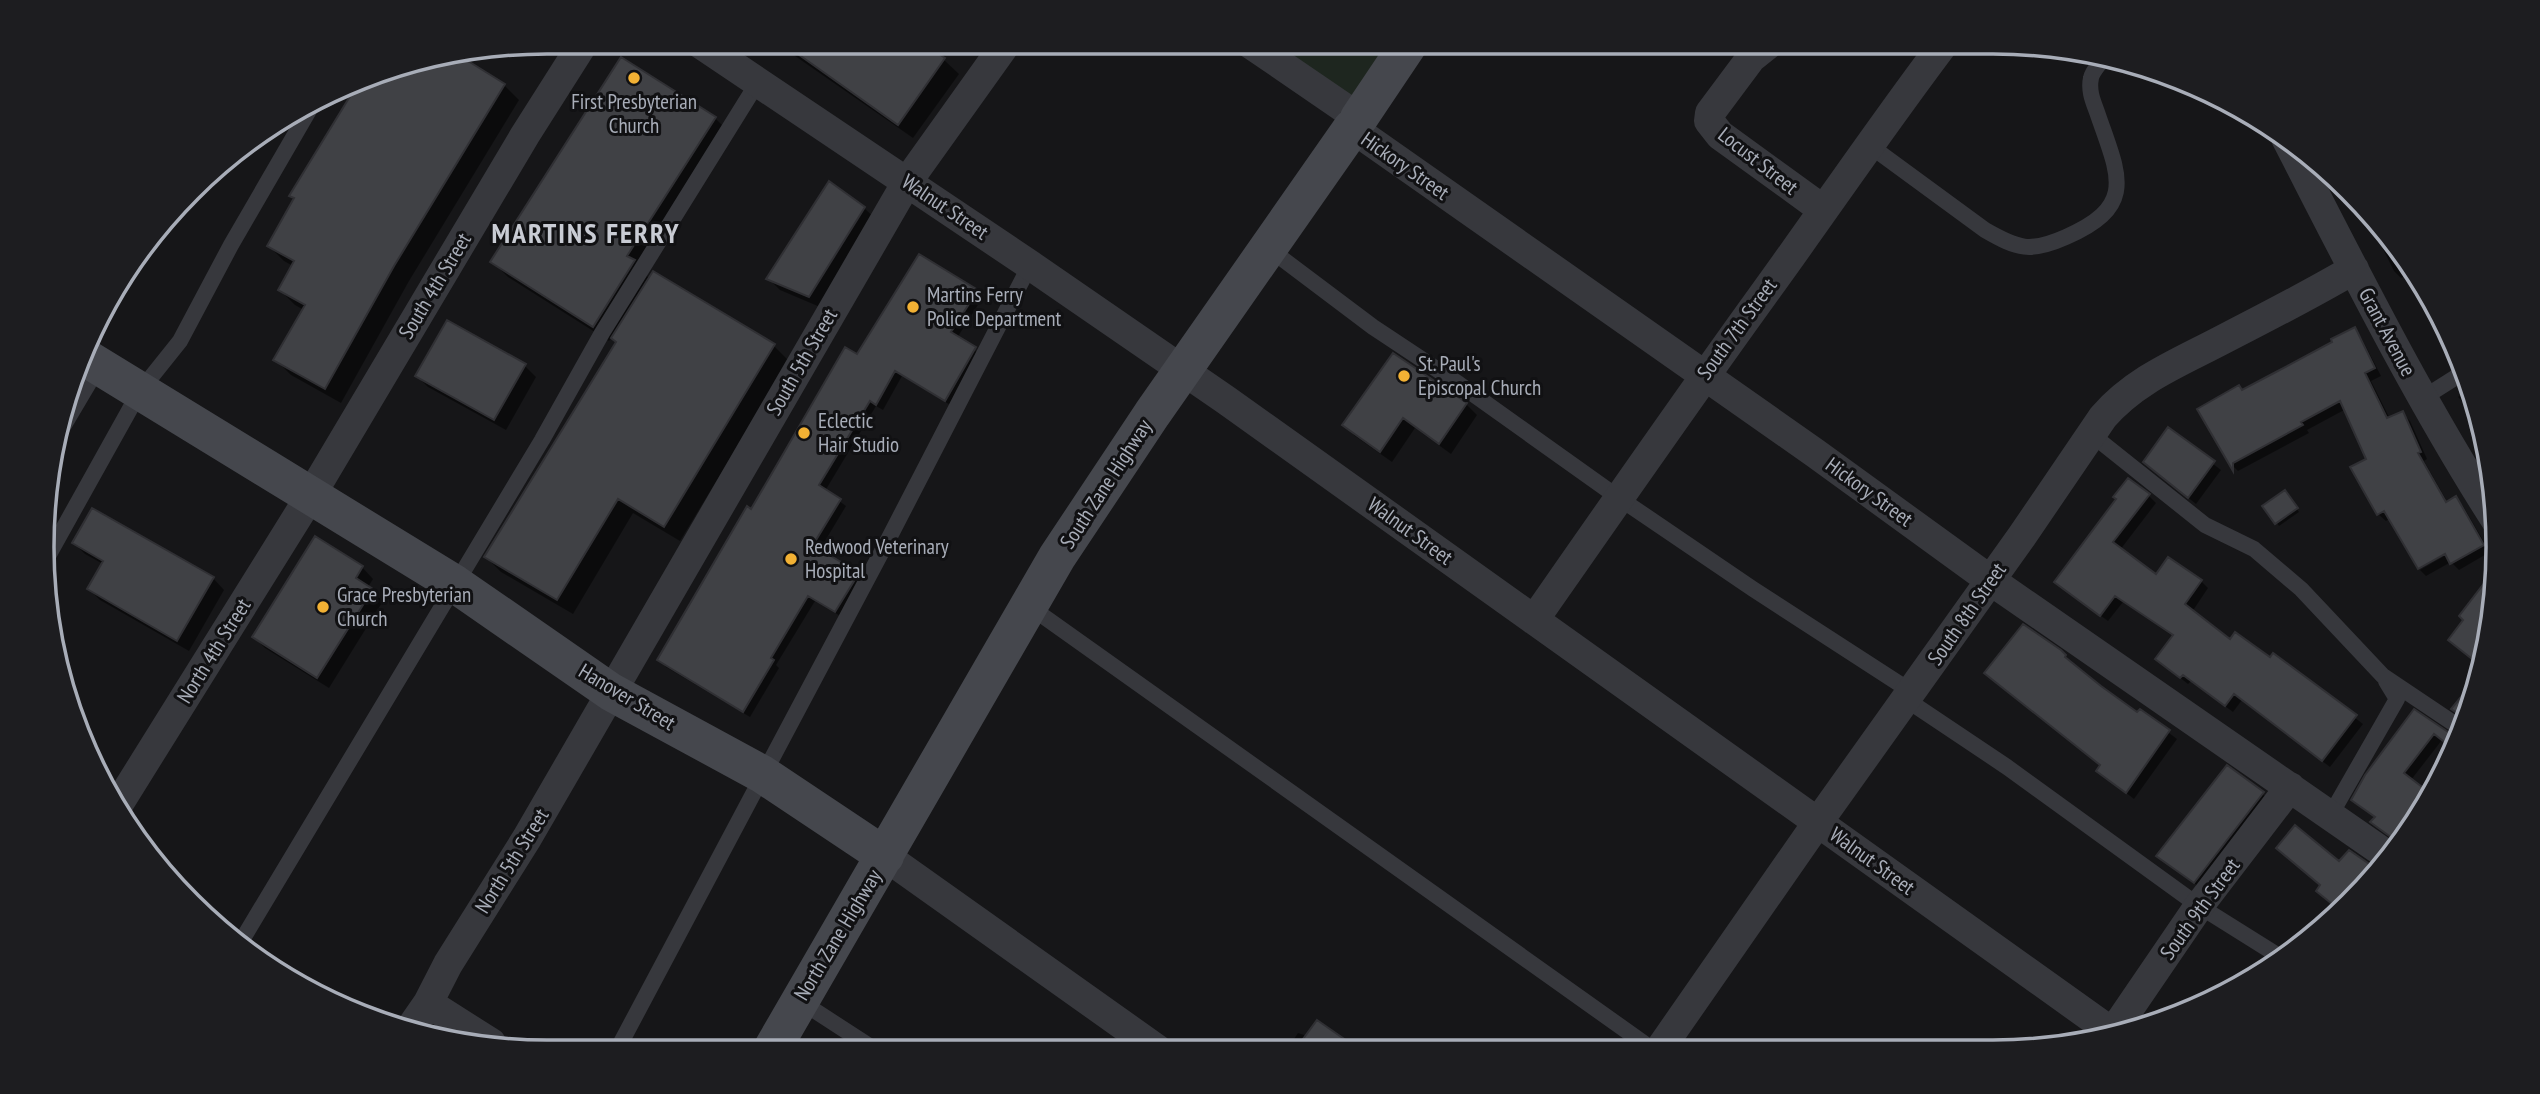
<svg xmlns="http://www.w3.org/2000/svg" width="2540" height="1094" viewBox="0 0 2540 1094" font-family="'PT Sans Narrow',sans-serif">
	<style>
		.green { fill: #1e261f }
		.shadow { fill: #0007 }
		.building { fill: #404145; stroke: #303034; stroke-width: 2 }
		.lines { fill: none; stroke-linecap: round; stroke-linejoin: round }
		.lane { stroke: #37383d; stroke-width: 16 }
		.street { stroke: #37383d; stroke-width: 30 }
		.secondary { stroke: #45474d; stroke-width: 38 }
		.poi-dot { fill: #f2b134; stroke: #111113; stroke-width: 2.5 }
		.labels { text-anchor: middle; stroke-width: 6; stroke-linejoin: round; paint-order: stroke }
		.poi-label { font-size: 21px; fill: #a8adb8; stroke: #111113; text-anchor: start }
		.street-label { font-size: 21px; fill: #a8adb8; stroke: #111113 }
		.district-label { font-size: 28px; font-weight: bold; letter-spacing: 2px; fill: #c9ccd4; stroke: #111113 }
		.rim { fill: none; stroke: #a8adb8; stroke-width: 3.5 }
	</style>
	<rect width="100%" height="100%" fill="#161618"/>
	<path class="green" d="M1253,42H1397L1347,110Z"/>
	<path class="shadow" d="M775,42H955L943,59L959,74L913,138Z
		M458,57L504,85L519,100L409,281L341,403L291,375L276,360L304,310L295,305L280,290L293,266L284,261L269,246L295,199L291,195L363,79L384,69Z
		M715,118L730,133L642,271L650,279L653,274L774,346L789,361L680,541L633,513L573,614L501,572L486,557L618,343L612,337L609,341L508,277L493,262Z
		M864,208L876,219L820,307L780,290L769,279Z
		M2366,210L2394,240L2446,324L2464,372L2459,374L2452,367L2407,275L2401,278L2394,271L2365,213L2367,212Z
		M977,291L983,297L957,338L981,355L952,406L902,376L883,410L876,406L825,491L846,506L819,551L858,574L864,580L842,617L815,601L776,665L779,668L750,717L666,667L660,660L751,511L858,356Z
		M448,322L525,366L536,377L506,430L428,387L417,376Z
		M2354,330L2361,337L2381,376L2371,381L2390,419L2403,414L2410,421L2427,459L2424,461L2448,503L2456,499L2463,506L2490,552L2459,570L2451,562L2426,576L2420,570L2453,551L2390,518L2386,521L2378,514L2368,459L2346,409L2307,430L2309,433L2238,471L2231,464L2243,391Z
		M2468,383L2481,417L2482,422L2458,397L2465,391L2463,387Z
		M1466,404L1477,415L1451,454L1415,428L1392,462L1355,436L1344,425Z
		M2169,430L2221,470L2196,504L2153,469Z
		M2149,496L2156,503L2120,550L2157,577L2201,581L2208,588L2192,612L2230,641L2270,659L2273,655L2363,724L2330,767L2242,700L2233,712L2191,681L2188,684L2165,666L2174,637L2123,602L2108,621L2064,589Z
		M2288,496L2299,512L2279,526L2276,522Z
		M74,543L213,578L224,590L189,651L100,600L89,589L103,564L85,554Z
		M362,567L373,579L368,587L383,601L329,688L265,648L254,637Z
		M2065,656L2072,665L2138,715L2140,711L2177,739L2134,799L2098,771L2102,766L1993,680Z
		M2414,712L2456,740L2452,748L2442,740L2411,780L2376,818L2361,806Z
		M2227,768L2270,800L2202,889L2159,856Z
		M2349,852L2374,869L2329,918L2324,913L2332,903L2340,864Z
		M1298,1033L1307,1036L1353,1050H1277L1281,1044L1288,1048Z"/>
	<path class="building" d="M781,42H922L945,58L898,125Z
		M460,56L505,84L394,266L325,389L273,360L305,305L278,290L294,261L267,246L294,198L289,196L360,80L384,69Z
		M621,57L716,117L627,256L635,260L593,327L490,262Z
		M829,181L865,207L809,297L766,279Z
		M919,254L978,290L951,332L976,347L945,401L895,371L876,405L870,401L819,485L841,499L813,545L859,573L835,612L808,596L771,658L774,660L743,712L657,660L747,506L751,509L782,456L845,347L857,354Z
		M653,271L775,344L664,527L618,499L557,600L484,557L616,342L611,338Z
		M447,320L526,364L494,420L415,376Z
		M2355,327L2375,368L2365,373L2387,418L2403,411L2421,452L2418,453L2446,502L2456,496L2484,545L2450,564L2445,554L2418,569L2384,511L2377,515L2350,467L2366,459L2340,401L2301,422L2303,425L2233,463V471L2197,409L2239,385L2242,390L2274,373L2332,342L2331,339Z
		M1393,353L1467,403L1439,444L1403,418L1380,452L1342,425Z
		M2168,427L2215,461L2188,498L2143,462Z
		M2128,478L2150,494L2113,542L2156,574L2168,557L2202,580L2185,604L2230,639L2235,632L2270,657L2273,653L2357,715L2322,761L2234,694L2225,706L2183,675L2180,678L2155,659L2173,635L2115,596L2100,616L2054,582L2116,499L2113,497Z
		M2285,490L2298,508L2275,524L2262,506Z
		M92,508L214,577L177,641L87,589L103,561L72,543Z
		M315,536L363,566L356,578L373,589L317,678L252,637Z
		M2495,569L2494,613L2481,666L2448,640L2463,620L2459,616Z
		M2023,624L2061,650L2066,655L2065,657L2101,686L2137,712L2140,709L2170,730L2126,793L2096,771L2100,765L1984,673Z
		M2479,675L2471,710L2466,719L2451,709Z
		M2414,709L2457,738L2452,748L2434,734L2404,773L2430,793L2413,828L2399,843L2370,822L2375,817L2351,800L2365,775Z
		M2227,765L2264,792L2194,883L2156,856Z
		M2295,825L2339,861L2349,850L2375,868L2337,908L2316,891L2320,885L2276,848Z
		M1317,1020L1360,1050H1295Z"/>
	<g class="lines">
		<path class="lane" d="M1869,145L1985,230C2018,249 2030,253 2066,237C2137,206 2119,176 2098,115C2094,103 2088,92 2091,78C2092,72 2098,66 2102,60
			M1268,248L1373,327L1459,384L1619,498L1753,589L1912,692
			M2423,398L2464,372
			M2091,434L2205,525L2254,549L2301,589L2383,676L2462,729
			M54,442L99,366
			M48,556L140,391L180,341L231,245L315,100
			M1029,606L1652,1049
			M1907,700L2007,767L2199,906L2282,958
			M2330,816L2397,699L2386,681
			M239,945L542,440L602,333L758,82
			M800,1001L877,1051
			M616,1052L888,540L1030,265"/>
		<path class="street" d="M698,42L1030,265L1226,400L2113,1033
			M1248,42L1359,118L1352,128L1815,453L1990,580L2387,855
			M1771,42L1751,58L1710,113L1709,121L1720,135L1822,209
			M2286,138C2353,268 2418,399 2497,522
			M1534,620C1610,511 1685,403 1763,295C1824,211 1882,125 1945,42
			M116,808L311,495L525,135L584,42
			M885,856L1158,1050
			M428,1003L491,1043
			M410,1029L428,1003L448,964L527,838L907,182L1007,42
			M2113,1032L2199,906L2290,787
			M1660,1049L1818,822L2022,536L2103,417C2135,380 2178,363 2220,341C2265,318 2310,295 2354,269"/>
		<path class="secondary" d="M1359,118L1410,42
			M86,358L455,584L611,692L762,774L885,856
			M771,1051L1057,557L1152,414L1352,128"/>
	</g>
	<g class="poi-dot">
		<circle cx="634" cy="78" r="7"/>
		<circle cx="913" cy="307" r="7"/>
		<circle cx="1404" cy="376" r="7"/>
		<circle cx="804" cy="433" r="7"/>
		<circle cx="791" cy="559" r="7"/>
		<circle cx="323" cy="607" r="7"/>
	</g>
	<g class="labels">
		<g class="poi-label">
			<text x="634" y="109" text-anchor="middle">First Presbyterian<tspan x="634" dy="24">Church</tspan></text>
			<text x="927" y="302">Martins Ferry<tspan x="927" dy="24">Police Department</tspan></text>
			<text x="1418" y="371">St. Paul's<tspan x="1418" dy="24">Episcopal Church</tspan></text>
			<text x="818" y="428">Eclectic<tspan x="818" dy="24">Hair Studio</tspan></text>
			<text x="805" y="554">Redwood Veterinary<tspan x="805" dy="24">Hospital</tspan></text>
			<text x="337" y="602">Grace Presbyterian<tspan x="337" dy="24">Church</tspan></text>
		</g>
		<g class="street-label">
			<text transform="translate(1758 161) rotate(38)" y="7">Locust Street</text>
			<text transform="translate(1405 166) rotate(35)" y="7">Hickory Street</text>
			<text transform="translate(945 207) rotate(34)" y="7">Walnut Street</text>
			<text transform="translate(435 286) rotate(-59)" y="7">South 4th Street</text>
			<text transform="translate(1737 329) rotate(-54)" y="7">South 7th Street</text>
			<text transform="translate(2387 332) rotate(62)" y="7">Grant Avenue</text>
			<text transform="translate(802 362) rotate(-60)" y="7">South 5th Street</text>
			<text transform="translate(1106 484) rotate(-57)" y="7">South Zane Highway</text>
			<text transform="translate(1869 492) rotate(36)" y="7">Hickory Street</text>
			<text transform="translate(1410 531) rotate(36)" y="7">Walnut Street</text>
			<text transform="translate(1967 614) rotate(-55)" y="7">South 8th Street</text>
			<text transform="translate(214 651) rotate(-58)" y="7">North 4th Street</text>
			<text transform="translate(627 697) rotate(31)" y="7">Hanover Street</text>
			<text transform="translate(512 861) rotate(-58)" y="7">North 5th Street</text>
			<text transform="translate(1872 861) rotate(36)" y="7">Walnut Street</text>
			<text transform="translate(2200 909) rotate(-54)" y="7">South 9th Street</text>
			<text transform="translate(838 935) rotate(-59)" y="7">North Zane Highway</text>
		</g>
		<g class="district-label">
			<text x="586" y="243">MARTINS FERRY</text>
		</g>
	</g>
	<path d="M0 0H2540V1094H0ZM547 54H1993A493 493 0 0 1 2486 547V547A493 493 0 0 1 1993 1040H547A493 493 0 0 1 54 547V547A493 493 0 0 1 547 54Z" fill="#1d1d20" fill-rule="evenodd"/>
	<path class="rim" d="M547 54H1993A493 493 0 0 1 2486 547V547A493 493 0 0 1 1993 1040H547A493 493 0 0 1 54 547V547A493 493 0 0 1 547 54Z"/>
</svg>
